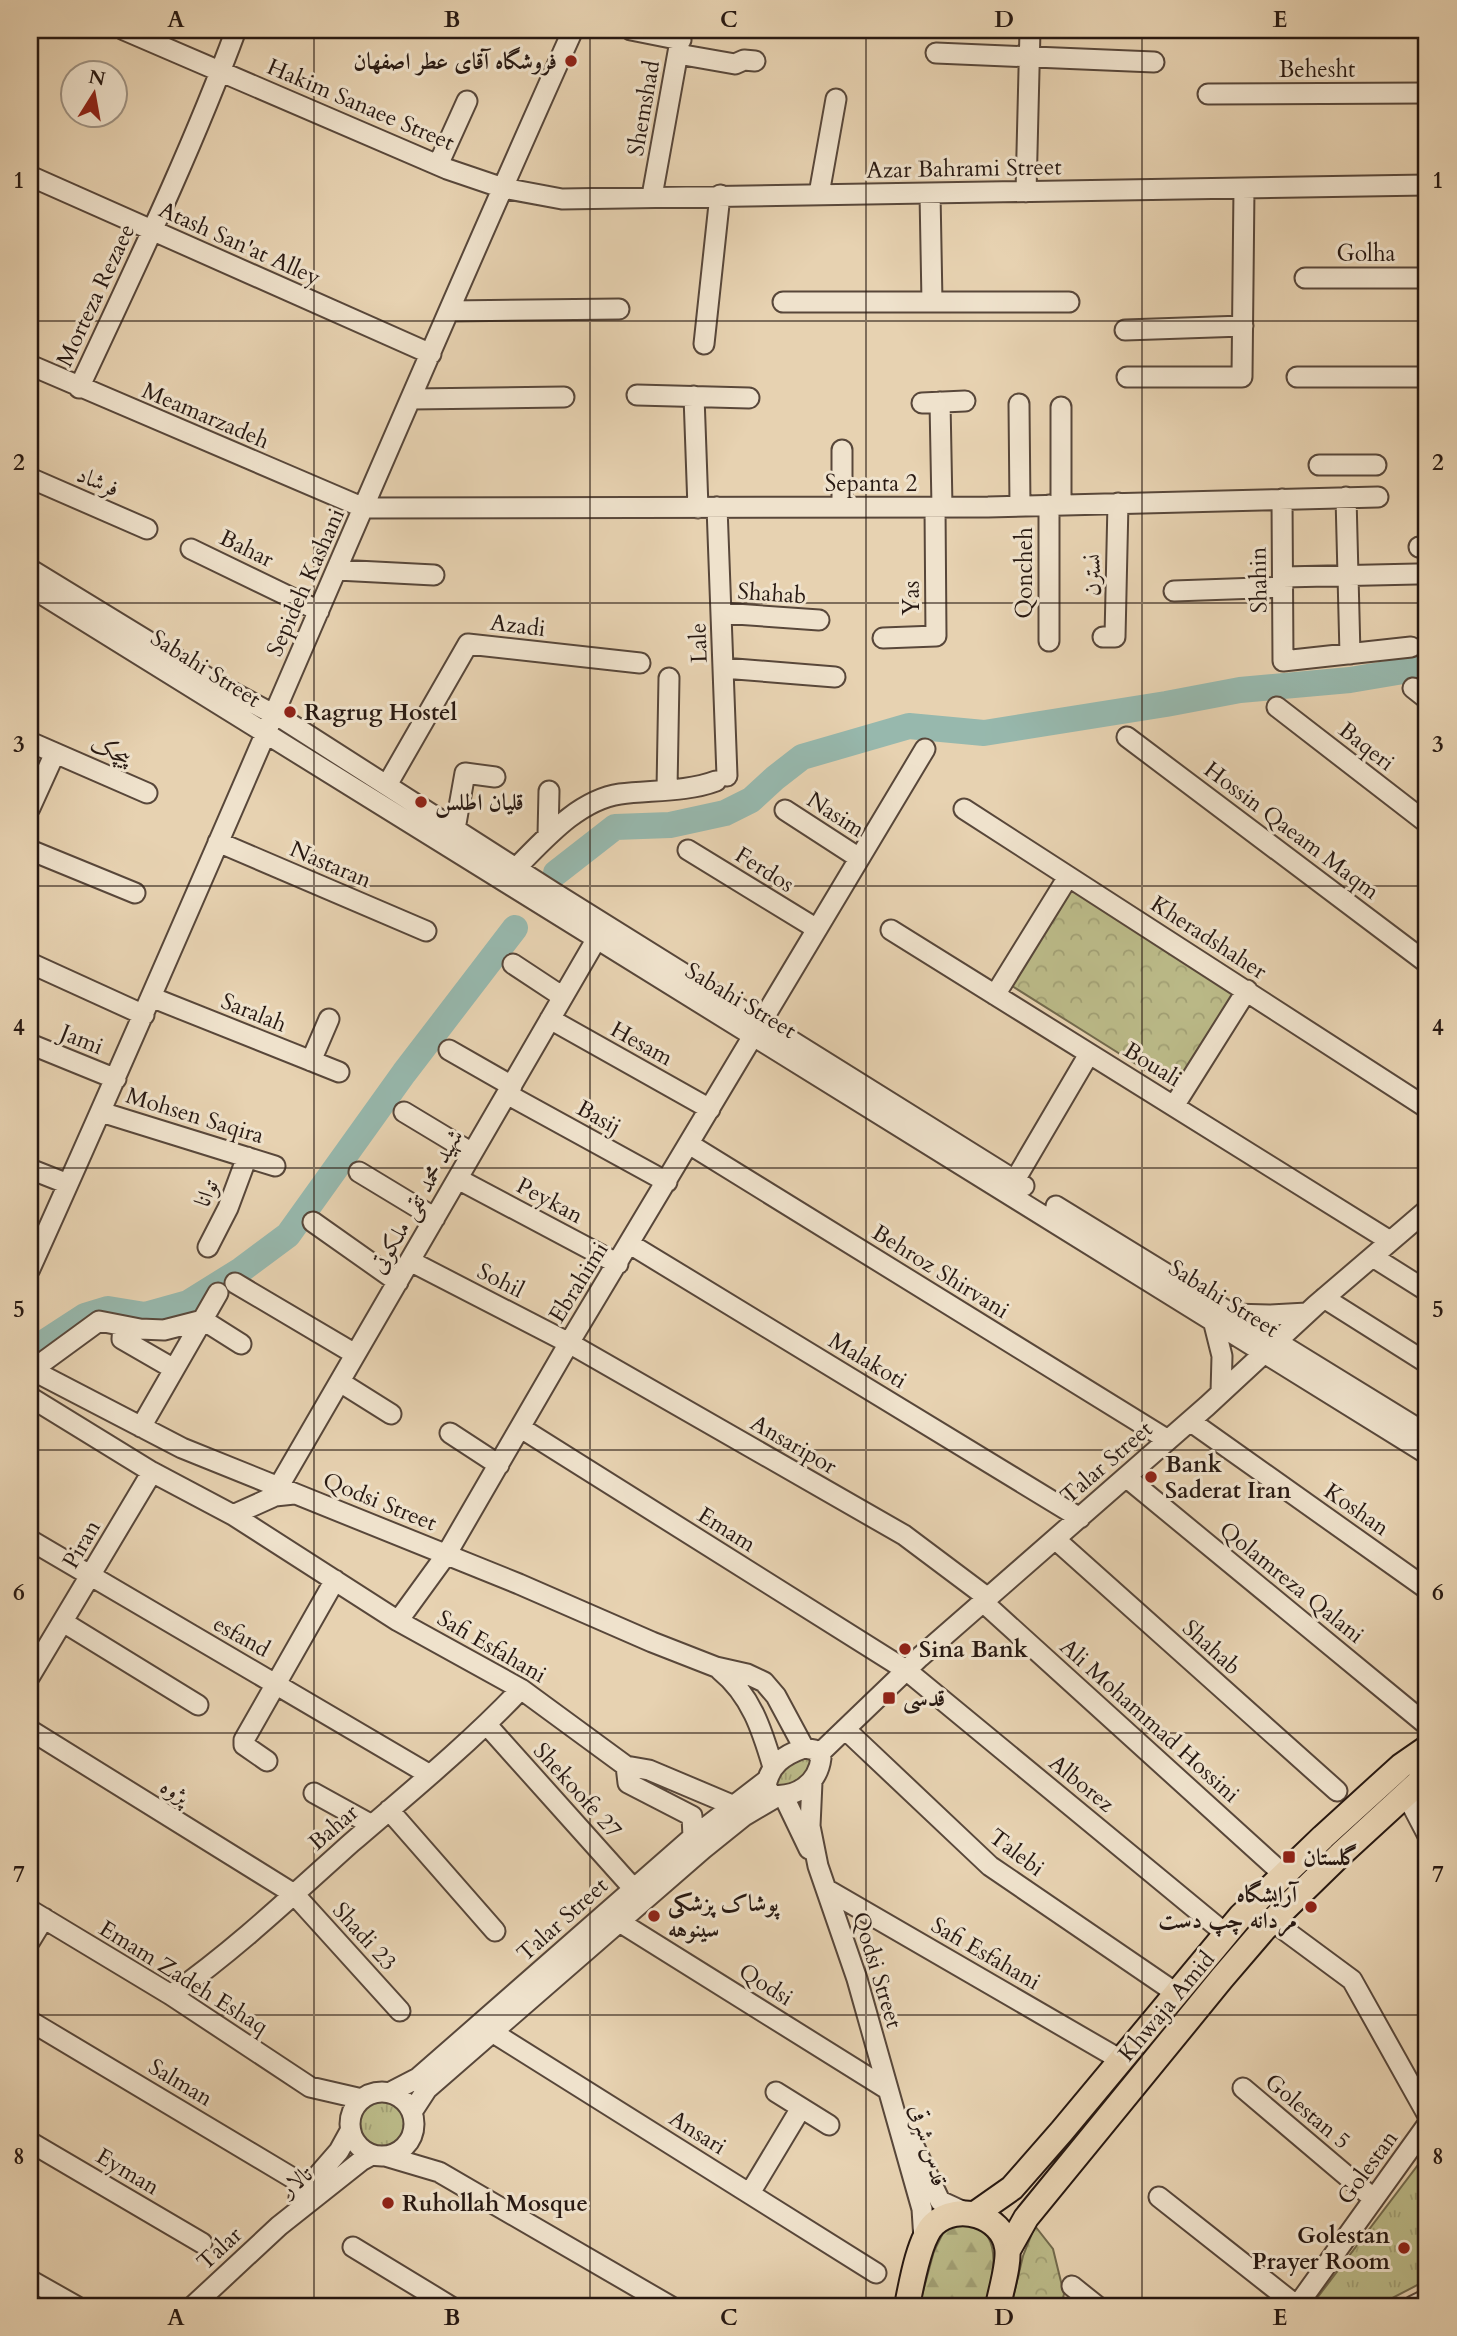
<svg xmlns="http://www.w3.org/2000/svg" width="1457" height="2336" viewBox="0 0 1457 2336" font-family="Cardo,Amiri,serif">
	<style>
		.grass { fill: url(#grass-tufts); stroke: #726a4d; stroke-width: 2 }
		.forest { fill: url(#forest-firs); stroke: #726a4d; stroke-width: 2 }
		.park { fill: url(#park-crowns); stroke: #726a4d; stroke-width: 2 }
		.lines { fill: none; stroke-linecap: round; stroke-linejoin: round }
		.river { stroke: #97b8ad; stroke-width: 26 }
		.minor-casing { stroke: #58473a; stroke-width: 23 }
		.major-casing { stroke: #281912; stroke-width: 28 }
		.minor { stroke: #efe2cc; stroke-width: 19 }
		.major { stroke: #e7d2b1; stroke-width: 24 }
		.grid { fill: none; stroke: #281912; stroke-width: 2; stroke-opacity: 0.55 }
		.poi-dot { fill: #8f2418; stroke: #efe2cc; stroke-width: 2.5 }
		.labels { text-anchor: middle; stroke-width: 6; stroke-linejoin: round; paint-order: stroke }
		.poi-label { font-size: 23px; font-weight: bold; fill: #281912; stroke: #efe2cc; text-anchor: start }
		.street-label { font-size: 23px; fill: #281912; stroke: #efe2cc }
		.neatline { fill: none; stroke: #281912; stroke-width: 2.5 }
		.grid-label { font-size: 23px; text-anchor: middle; font-weight: bold; fill: #281912 }
	</style>
	<defs>
		<pattern id="grass-tufts" width="24" height="20" patternUnits="userSpaceOnUse" patternTransform="scale(1.75)"><rect width="24" height="20" fill="#bbba88"/><path d="M3 7l-1-3M5 7V3M7 7l1-3M15 17l-1-3M17 17v-4M19 17l1-3" fill="none" stroke="#a19f74"/></pattern>
		<pattern id="forest-firs" width="22" height="20" patternUnits="userSpaceOnUse" patternTransform="scale(1.75)"><rect width="22" height="20" fill="#bbba88"/><path d="M5 1l3.5 6h-7zM16 11l3.5 6h-7z" fill="#a19f74"/></pattern>
		<pattern id="park-crowns" width="20" height="18" patternUnits="userSpaceOnUse" patternTransform="scale(1.75)"><rect width="20" height="18" fill="#bbba88"/><path d="M2 6a3 3 0 1 1 6 0M12 15a3 3 0 1 1 6 0" fill="none" stroke="#a19f74"/></pattern>
	</defs>
	<rect width="100%" height="100%" fill="#e7d2b1"/>
	<filter id="stains"><feTurbulence type="fractalNoise" baseFrequency=".00286" numOctaves="4"/><feColorMatrix values="0 0 0 0 .2 0 0 0 0 .09 0 0 0 0 .02 0 0 0 .5 -.17"/></filter>
	<radialGradient id="worn" r=".72"><stop offset=".6" stop-color="#630" stop-opacity="0"/><stop offset="1" stop-color="#630" stop-opacity=".3"/></radialGradient>
	<path class="grass" d="M809,1755L815,1766L804,1780L779,1788L773,1780L785,1765Z
		M357 2124a26 26 0 1 1 52 0a26 26 0 1 1-52 0Z
		M1427,2153V2280L1377,2306H1311Z"/>
	<path class="forest" d="M958,2224C963,2225 970,2224 974,2226C1005,2237 991,2284 985,2306H919L934,2251L944,2231Z"/>
	<path class="park" d="M1070,889L1236,995L1174,1088L1012,986Z
		M1035,2226L1053,2249L1064,2294L1061,2306H1011L1023,2256Z"/>
	<g class="lines">
		<path class="river" d="M556,873L615,827L670,825L725,813L751,800L775,778L802,757L909,726L984,733L1166,704L1240,690L1350,680L1427,667
			M45,1342L85,1316L108,1309L145,1315L188,1303L241,1270L288,1235L404,1073L515,928"/>
		<g class="minor-casing">
			<path id="minor" d="M124,30L447,169L503,188L562,199L1427,185
				M631,30L681,40
				M936,53L1154,62
				M678,54L735,64L744,60L755,61
				M1208,94L1427,93
				M438,165L467,101
				M30,176L431,354
				M1026,192L1030,30
				M930,193L932,302
				M819,194L836,99
				M652,196L682,30
				M1305,278H1427
				M783,302H1069
				M450,311L619,309
				M1125,330L1243,326
				M704,344L720,195
				M30,365L364,508L988,507L1378,497
				M1127,377H1242L1244,188
				M1297,377H1427
				M79,388C134,270 191,152 236,30
				M637,395L749,398
				M694,396L698,508
				M412,399L564,397
				M940,402L942,507
				M922,403L965,401
				M1019,404L1020,506
				M1319,465H1376
				M30,478L147,529
				M1346,497L1350,654
				M1282,499L1283,661L1411,647
				M1061,505V407
				M717,507L727,776
				M842,507V450
				M1419,547H1427
				M191,549L319,611
				M30,569L223,687L286,721L553,892L1024,1186
				M337,570L434,575
				M1283,577L1417,574
				M30,587L1427,1454
				M1174,591L1283,587
				M721,613L819,620
				M1103,637H1115L1118,503
				M883,638L936,636L935,507
				M1049,641V505
				M723,668L835,677
				M1413,688L1427,699
				M1277,707L1427,823
				M1127,737L1427,963
				M30,742L147,793
				M387,785L468,644L640,663
				M667,789L669,678
				M30,808L55,753
				M964,809L1427,1108
				M785,810L859,858
				M455,829L465,773L495,777
				M548,835L549,791
				M218,842L426,931
				M30,850L135,893
				M688,850L817,929
				M516,868C544,840 578,800 620,794C651,790 687,792 716,781
				M891,930L1390,1241
				M30,963L144,1015
				M513,964L563,997
				M995,995L1068,877
				M151,997L339,1072
				M550,1019L710,1109
				M30,1044L116,1079
				M449,1050L512,1086
				M311,1061L329,1019
				M507,1094L667,1182
				M1174,1106L1247,990
				M101,1112L275,1166
				M404,1112L472,1153
				M689,1144L1168,1440
				M30,1169L68,1184
				M359,1172L435,1218
				M458,1179L618,1264
				M1015,1180L1089,1054
				M1056,1206L1427,1434
				M313,1222L398,1282
				M630,1244L1080,1518
				M208,1247L228,1208L247,1157
				M1373,1257L1427,1291
				M410,1261L569,1343L904,1535L988,1598
				M30,1269C216,858 388,441 573,30
				M235,1283L355,1354
				M1324,1298L1427,1363
				M1232,1314L1269,1315L1307,1313
				M1213,1320L1222,1356L1221,1393
				M123,1326L122,1339L174,1369
				M30,1369L182,1448L519,1584L652,1642L716,1667L747,1674L764,1682L776,1696L804,1748
				M32,1370L99,1321L140,1329L164,1330L203,1320L241,1344
				M340,1382L391,1414
				M30,1397L152,1472L233,1515L398,1621L521,1689L626,1766L649,1770L732,1805
				M1190,1421L1427,1589
				M141,1427L218,1293
				M521,1428L906,1670L1226,1934
				M450,1433L499,1465
				M1126,1477L1427,1725
				M279,1486L596,940
				M233,1515L275,1496L294,1494
				M1055,1539L1337,1791
				M30,1540L430,1775
				M983,1602L1283,1874
				M398,1621L446,1555L569,1343L925,749
				M63,1622L198,1705
				M720,1670C751,1695 762,1730 773,1767
				M30,1676L152,1472
				M487,1725L633,1888
				M845,1729L990,1866L1176,1993
				M30,1730L294,1894L400,2011
				M804,1748L815,1750L821,1758C818,1783 797,1798 772,1795L766,1787C769,1765 784,1755 804,1748Z
				M819,1754L920,1657L1207,1406L1316,1305L1427,1210
				M267,1761L244,1745V1740L335,1580
				M626,1766L628,1783L692,1816L693,1837
				M812,1782L810,1826L818,1866L857,1979L922,2209L924,2240
				M314,1793L372,1825
				M1406,1794L1427,1834
				M784,1797L809,1849
				M389,1810L495,1931
				M826,1889L1121,2060
				M30,1910L171,1995L310,2087L362,2099
				M618,1921L887,2089
				M1283,1929L1352,1980L1427,2114
				M30,1941L44,1918
				M171,1995C235,1950 293,1895 351,1843C409,1793 469,1744 521,1689
				M30,2021L306,2186
				M492,2032L876,2273
				M1243,2088L1374,2199
				M350 2124a32 32 0 1 1 64 0a32 32 0 1 1-64 0Z
				M776,2092L829,2125
				M389,2093L418,2078L693,1837L767,1780
				M412,2112L427,2089L703,1849L744,1816L778,1796
				M30,2142L202,2243
				M913,2144L940,2201L964,2212
				M385,2156L439,2172L670,2306
				M750,2193L801,2108
				M299,2197L339,2151L350,2131
				M1159,2197L1297,2306
				M353,2247L450,2306
				M30,2280L76,2306
				M1072,2286L1097,2306
				M193,2306L279,2226L361,2161L372,2155
				M1297,2306L1427,2125
				M1413,2306L1427,2299"/>
		</g>
		<g class="major-casing">
			<path id="major" d="M975,2214L1012,2188L1062,2131L1241,1916L1323,1837L1401,1766L1427,1748
				M1008,2250L1026,2218L1222,1978L1264,1929L1342,1853L1427,1775
				M907,2306C911,2286 919,2238 934,2224C958,2202 1002,2216 1007,2247C1010,2262 1001,2290 998,2306"/>
		</g>
		<use href="#minor" class="minor"/>
		<use href="#major" class="major"/>
	</g>
	<path class="grid" d="M314,30V2306M590,30V2306M866,30V2306M1142,30V2306M30,321H1427M30,603H1427M30,886H1427M30,1168H1427M30,1450H1427M30,1733H1427M30,2015H1427"/>
	<g class="poi-dot">
		<circle cx="571" cy="61" r="7"/>
		<circle cx="290" cy="712" r="7"/>
		<circle cx="421" cy="802" r="7"/>
		<circle cx="1151" cy="1477" r="7"/>
		<circle cx="905" cy="1649" r="7"/>
		<rect x="882" y="1691" width="14" height="14" rx="3.5"/>
		<rect x="1282" y="1850" width="14" height="14" rx="3.5"/>
		<circle cx="1311" cy="1907" r="7"/>
		<circle cx="654" cy="1916" r="7"/>
		<circle cx="388" cy="2203" r="7"/>
		<circle cx="1404" cy="2248" r="7"/>
	</g>
	<g class="labels">
		<g class="poi-label">
			<text x="557" y="69" text-anchor="end">فروشگاه آقای عطر اصفهان</text>
			<text x="304" y="720">Ragrug Hostel</text>
			<text x="435" y="810">قلیان اطلس</text>
			<text x="1165" y="1472">Bank<tspan x="1165" dy="26">Saderat Iran</tspan></text>
			<text x="919" y="1657">Sina Bank</text>
			<text x="903" y="1706">قدسی</text>
			<text x="1303" y="1865">گلستان</text>
			<text x="1297" y="1902" text-anchor="end">آرایشگاه<tspan x="1297" dy="26">مردانه چپ دست</tspan></text>
			<text x="668" y="1911">پوشاک پزشکی<tspan x="668" dy="26">سینوهه</tspan></text>
			<text x="402" y="2211">Ruhollah Mosque</text>
			<text x="1390" y="2243" text-anchor="end">Golestan<tspan x="1390" dy="26">Prayer Room</tspan></text>
		</g>
		<g class="street-label">
			<text x="1317" y="77">Behesht</text>
			<text transform="translate(361 104) rotate(23)" y="8">Hakim Sanaee Street</text>
			<text transform="translate(643 108) rotate(-80)" y="8">Shemshad</text>
			<text transform="translate(964 168) rotate(-1)" y="8">Azar Bahrami Street</text>
			<text transform="translate(240 243) rotate(24)" y="8">Atash San'at Alley</text>
			<text x="1366" y="261">Golha</text>
			<text transform="translate(95 295) rotate(-65)" y="8">Morteza Rezaee</text>
			<text transform="translate(206 415) rotate(23)" y="8">Meamarzadeh</text>
			<text transform="translate(98 481) rotate(23)" y="8">فرشاد</text>
			<text x="871" y="491">Sepanta 2</text>
			<text transform="translate(247 548) rotate(26)" y="8">Bahar</text>
			<text transform="translate(1024 573) rotate(-90)" y="8">Qoncheh</text>
			<text transform="translate(1092 575) rotate(-89)" y="8">نسترن</text>
			<text transform="translate(1258 580) rotate(-91)" y="8">Shahin</text>
			<text transform="translate(305 582) rotate(-66)" y="8">Sepideh Kashani</text>
			<text transform="translate(772 593) rotate(4)" y="8">Shahab</text>
			<text transform="translate(911 598) rotate(-90)" y="8">Yas</text>
			<text transform="translate(518 625) rotate(7)" y="8">Azadi</text>
			<text transform="translate(698 643) rotate(-92)" y="8">Lale</text>
			<text transform="translate(206 668) rotate(32)" y="8">Sabahi Street</text>
			<text transform="translate(1367 746) rotate(38)" y="8">Baqeri</text>
			<text transform="translate(111 750) rotate(24)" y="8">پیچک</text>
			<text transform="translate(836 814) rotate(33)" y="8">Nasim</text>
			<text transform="translate(1292 830) rotate(37)" y="8">Hossin Qaeam Maqm</text>
			<text transform="translate(331 864) rotate(23)" y="8">Nastaran</text>
			<text transform="translate(765 869) rotate(32)" y="8">Ferdos</text>
			<text transform="translate(1209 937) rotate(33)" y="8">Kheradshaher</text>
			<text transform="translate(741 1000) rotate(31)" y="8">Sabahi Street</text>
			<text transform="translate(254 1012) rotate(22)" y="8">Saralah</text>
			<text transform="translate(82 1039) rotate(22)" y="8">Jami</text>
			<text transform="translate(642 1043) rotate(29)" y="8">Hesam</text>
			<text transform="translate(1153 1064) rotate(32)" y="8">Bouali</text>
			<text transform="translate(195 1115) rotate(17)" y="8">Mohsen Saqira</text>
			<text transform="translate(599 1117) rotate(29)" y="8">Basij</text>
			<text transform="translate(206 1193) rotate(-67)" y="8">توانا</text>
			<text transform="translate(550 1200) rotate(28)" y="8">Peykan</text>
			<text transform="translate(416 1201) rotate(-60)" y="8">شهید محمد تقی ملکوتی</text>
			<text transform="translate(941 1271) rotate(32)" y="8">Behroz Shirvani</text>
			<text transform="translate(501 1280) rotate(27)" y="8">Sohil</text>
			<text transform="translate(578 1282) rotate(-58)" y="8">Ebrahimi</text>
			<text transform="translate(1224 1298) rotate(32)" y="8">Sabahi Street</text>
			<text transform="translate(868 1360) rotate(31)" y="8">Malakoti</text>
			<text transform="translate(794 1444) rotate(30)" y="8">Ansaripor</text>
			<text transform="translate(1106 1462) rotate(-41)" y="8">Talar Street</text>
			<text transform="translate(380 1501) rotate(22)" y="8">Qodsi Street</text>
			<text transform="translate(1357 1509) rotate(35)" y="8">Koshan</text>
			<text transform="translate(727 1529) rotate(32)" y="8">Emam</text>
			<text transform="translate(81 1544) rotate(-60)" y="8">Piran</text>
			<text transform="translate(1292 1582) rotate(39)" y="8">Qolamreza Qalani</text>
			<text transform="translate(242 1636) rotate(29)" y="8">esfand</text>
			<text transform="translate(492 1646) rotate(30)" y="8">Safi Esfahani</text>
			<text transform="translate(1212 1647) rotate(42)" y="8">Shahab</text>
			<text transform="translate(1150 1720) rotate(42)" y="8">Ali Mohammad Hossini</text>
			<text transform="translate(1082 1783) rotate(39)" y="8">Alborez</text>
			<text transform="translate(578 1790) rotate(48)" y="8">Shekoofe 27</text>
			<text transform="translate(175 1791) rotate(32)" y="8">پژوه</text>
			<text transform="translate(333 1827) rotate(-41)" y="8">Bahar</text>
			<text transform="translate(1017 1852) rotate(37)" y="8">Talebi</text>
			<text transform="translate(562 1919) rotate(-42)" y="8">Talar Street</text>
			<text transform="translate(365 1936) rotate(48)" y="8">Shadi 23</text>
			<text transform="translate(986 1953) rotate(30)" y="8">Safi Esfahani</text>
			<text transform="translate(878 1970) rotate(73)" y="8">Qodsi Street</text>
			<text transform="translate(184 1977) rotate(32)" y="8">Emam Zadeh Eshaq</text>
			<text transform="translate(766 1984) rotate(32)" y="8">Qodsi</text>
			<text transform="translate(1166 2006) rotate(-50)" y="8">Khwaja Amid</text>
			<text transform="translate(181 2082) rotate(31)" y="8">Salman</text>
			<text transform="translate(1308 2111) rotate(40)" y="8">Golestan 5</text>
			<text transform="translate(698 2132) rotate(32)" y="8">Ansari</text>
			<text transform="translate(929 2145) rotate(74)" y="8">قدس شرقی</text>
			<text transform="translate(1367 2167) rotate(-54)" y="8">Golestan</text>
			<text transform="translate(128 2171) rotate(31)" y="8">Eyman</text>
			<text transform="translate(296 2181) rotate(-39)" y="8">تالار</text>
			<text transform="translate(219 2248) rotate(-43)" y="8">Talar</text>
		</g>
	</g>
	<rect width="1457" height="2336" fill="none" stroke="#e7d2b1" stroke-width="77"/>
	<g transform="translate(94 94) rotate(11)"><circle r="33" fill="#efe2cc" stroke="#9f9282" stroke-width="2"/>
	<path d="M0-5L12 26L0 18L-12 26Z" fill="#8f2418"/>
	<text y="-10" font-size="19" font-weight="bold" text-anchor="middle" fill="#281912">N</text>
	</g>
	<rect x="38" y="38" width="1380" height="2260" class="neatline"/>
	<g class="grid-label">
		<text x="176" y="27">A</text>
		<text x="452" y="27">B</text>
		<text x="729" y="27">C</text>
		<text x="1004" y="27">D</text>
		<text x="1280" y="27">E</text>
		<text x="19" y="188">1</text>
		<text x="1438" y="188">1</text>
		<text x="19" y="470">2</text>
		<text x="1438" y="470">2</text>
		<text x="19" y="752">3</text>
		<text x="1438" y="752">3</text>
		<text x="19" y="1035">4</text>
		<text x="1438" y="1035">4</text>
		<text x="19" y="1317">5</text>
		<text x="1438" y="1317">5</text>
		<text x="19" y="1600">6</text>
		<text x="1438" y="1600">6</text>
		<text x="19" y="1882">7</text>
		<text x="1438" y="1882">7</text>
		<text x="19" y="2164">8</text>
		<text x="1438" y="2164">8</text>
		<text x="176" y="2325">A</text>
		<text x="452" y="2325">B</text>
		<text x="729" y="2325">C</text>
		<text x="1004" y="2325">D</text>
		<text x="1280" y="2325">E</text>
	</g>
	<rect width="100%" height="100%" filter="url(#stains)"/>
	<rect width="100%" height="100%" fill="url(#worn)"/>
</svg>
